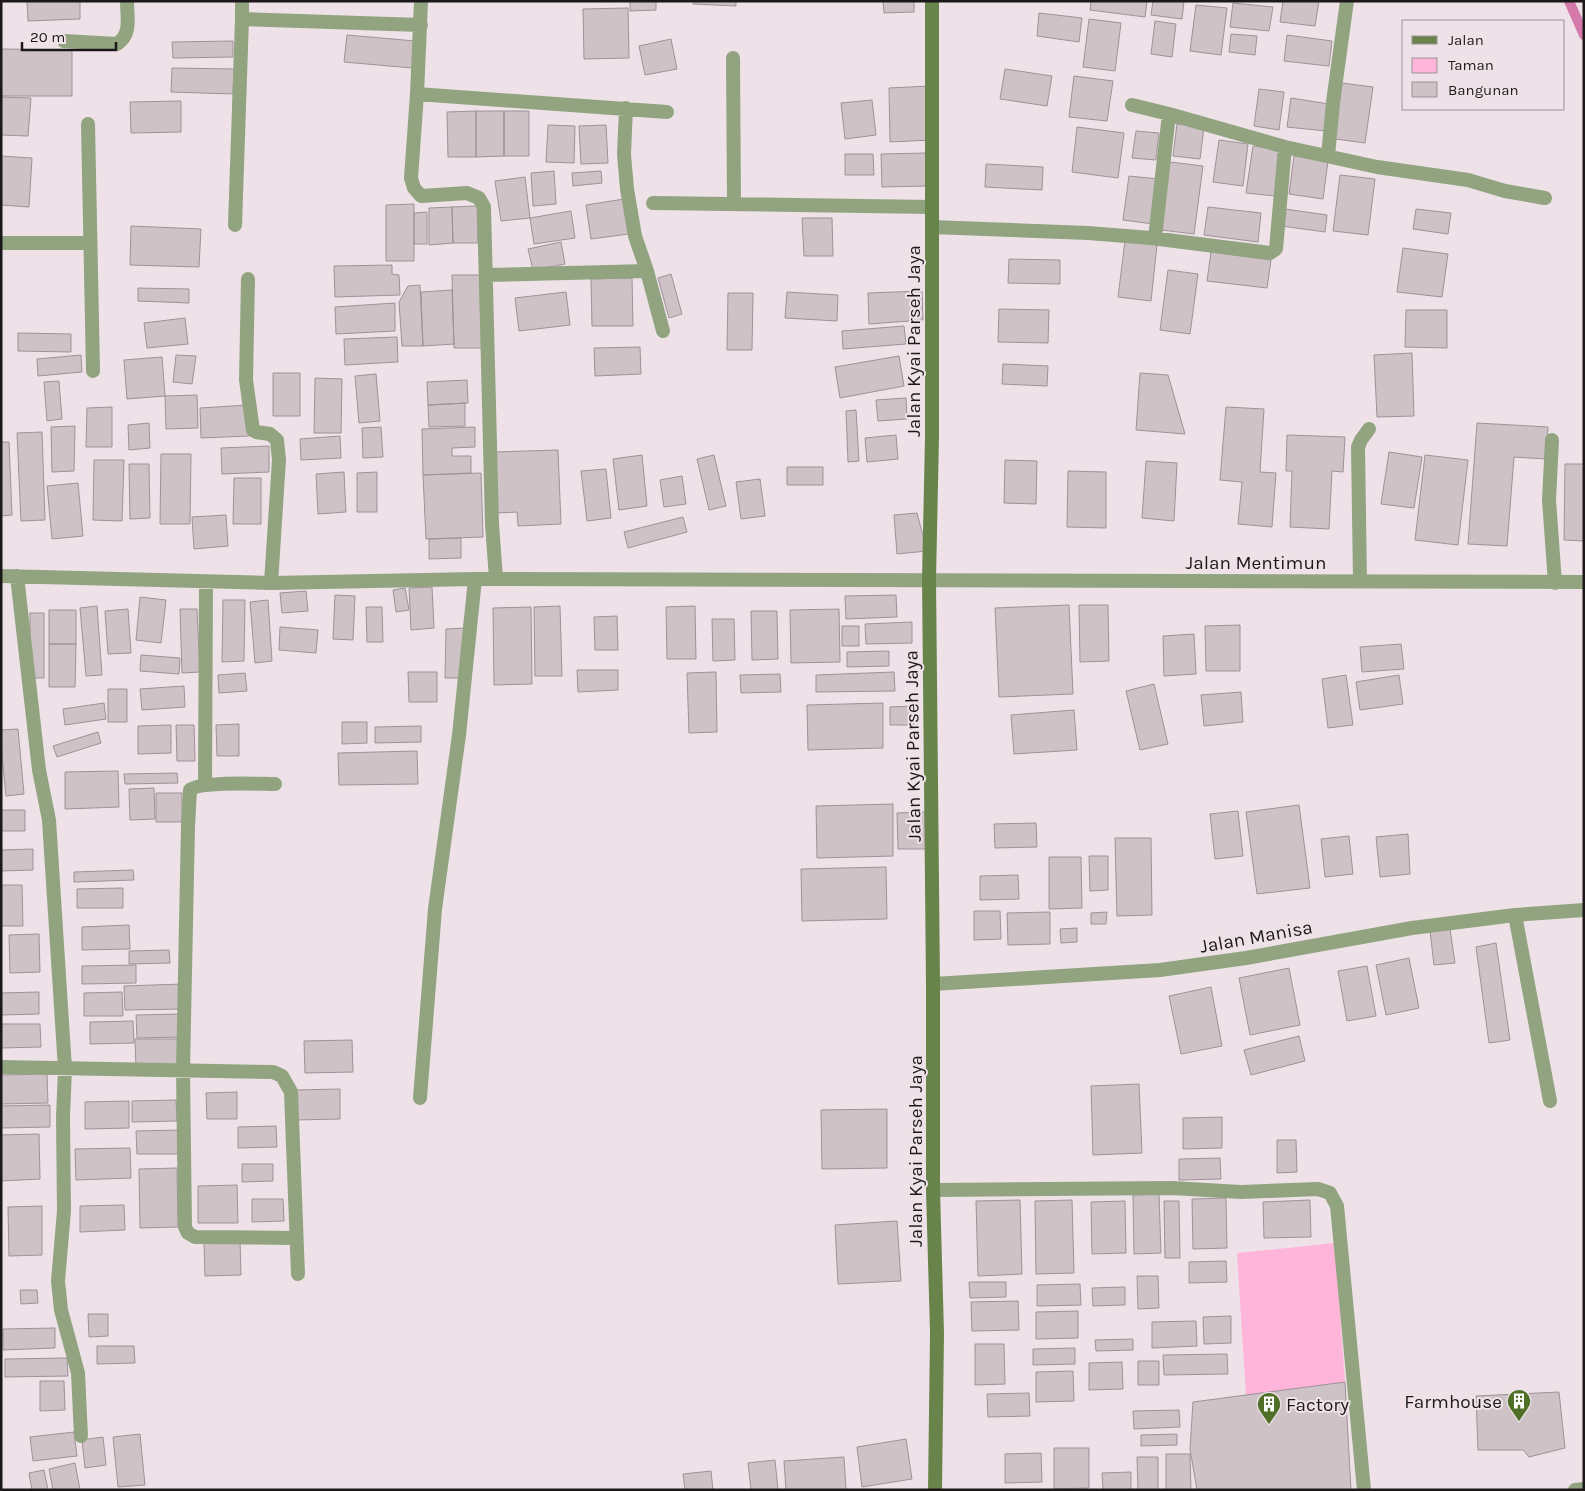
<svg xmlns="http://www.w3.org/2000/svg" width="1585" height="1491" viewBox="0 0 1585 1491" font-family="Karla,sans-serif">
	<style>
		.green { fill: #ffb5da }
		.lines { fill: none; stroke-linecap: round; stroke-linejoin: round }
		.stream { stroke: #d479a9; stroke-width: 10 }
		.building { fill: #cec2c7; stroke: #9d9297 }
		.minor { stroke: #91a47f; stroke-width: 14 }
		.secondary { stroke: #69844b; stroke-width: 14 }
		.labels { text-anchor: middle; stroke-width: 4; stroke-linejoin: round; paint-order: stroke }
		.street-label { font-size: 19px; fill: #1c181a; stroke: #eee2e8 }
		.poi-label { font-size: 19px; fill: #1c181a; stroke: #eee2e8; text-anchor: end }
	</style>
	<rect width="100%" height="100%" fill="#eee2e8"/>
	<path class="green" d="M1335,1243L1345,1382L1246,1396L1237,1253Z"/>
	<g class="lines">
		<path class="stream" d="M1569,1L1584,35"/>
	</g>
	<path class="building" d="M27,1H80V19L28,21Z
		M630,1H656V10L630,11Z
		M693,1H736V6L693,4Z
		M883,1H914V12L884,13Z
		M1091,1H1147L1145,17L1090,10Z
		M1153,1H1184L1182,19L1151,15Z
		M1283,1H1319L1315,26L1280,22Z
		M1233,3L1273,7L1269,31L1230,27Z
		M1196,5L1227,8L1221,55L1190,51Z
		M628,8L629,58L584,59L583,9Z
		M1039,13L1082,18L1079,42L1037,36Z
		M1089,19L1121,23L1115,71L1083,67Z
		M1155,21L1176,24L1172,57L1151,54Z
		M1231,34L1257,36L1255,55L1229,52Z
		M347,35L415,41L412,68L344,62Z
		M1287,35L1332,41L1329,66L1284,61Z
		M671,39L677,69L645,75L639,46Z
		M233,41V57L173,58L172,42Z
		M1,49L72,50V96H1Z
		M172,68L234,69L233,94L171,92Z
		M1005,69L1052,76L1047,106L1000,99Z
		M1074,76L1113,81L1107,121L1069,117Z
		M1342,83L1373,87L1365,143L1335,139Z
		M930,86L932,140L890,142L889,88Z
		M1259,89L1284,92L1279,130L1254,126Z
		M1,97L31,98L28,136L1,135Z
		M1291,98L1329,104L1326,131L1287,127Z
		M872,100L876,135L845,139L841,103Z
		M181,101V132L131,133L130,102Z
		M476,111H504V156L476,157Z
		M476,111V157H448L447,112Z
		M504,111H529V156H504Z
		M1177,124L1204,127L1200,159L1173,156Z
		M548,125L575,126L574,163L546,162Z
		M606,125L608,163L581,164L579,126Z
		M1077,127L1124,133L1118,178L1072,172Z
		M1136,131L1159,133L1156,160L1132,158Z
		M1219,140L1248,144L1243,186L1213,182Z
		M1253,146L1281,149L1275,196L1246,193Z
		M926,153V186L882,187L881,154Z
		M845,154H873L874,175H845Z
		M1,156L32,158L29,207L1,205Z
		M1294,156L1328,161L1323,199L1289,194Z
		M1170,162L1203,166L1194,234L1161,230Z
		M986,164L1043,167L1042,190L985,187Z
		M554,171L556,204L533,206L531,173Z
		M601,171L602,183L573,186L572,173Z
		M1340,175L1375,179L1368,235L1333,231Z
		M1129,176L1159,179L1153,224L1123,220Z
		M525,177L530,218L501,221L495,181Z
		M624,199L629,234L591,239L586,205Z
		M414,204V261H386V205Z
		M477,206L478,243H453L452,207Z
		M452,207L453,243L429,245V208Z
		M1208,207L1261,213L1258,242L1204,235Z
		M1285,209L1327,215L1325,232L1282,226Z
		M1416,209L1451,213L1448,234L1413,229Z
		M571,211L575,238L534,244L530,218Z
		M427,212V244H414V213Z
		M802,218H832L833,256H804Z
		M131,226L201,229L199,267L130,265Z
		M1125,241L1157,245L1151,301L1118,297Z
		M561,242L565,264L533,270L528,249Z
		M1403,248L1448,254L1442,297L1397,292Z
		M1211,252L1271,260L1267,288L1207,281Z
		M1009,259L1060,260V284L1008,283Z
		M392,265V274L399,275L400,295L335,297L334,266Z
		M1168,270L1198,274L1190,334L1160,330Z
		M671,274L682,314L669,318L658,278Z
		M452,275H481L483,348H454Z
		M632,278L633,326H592L591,279Z
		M420,285L423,346H402L399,302L408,286Z
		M138,288L189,289V303L138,301Z
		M452,290L454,344L423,346L421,292Z
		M922,291L923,320L869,324L868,293Z
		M566,292L570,325L519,331L515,298Z
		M787,292L838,295L837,321L785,318Z
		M728,293H753L752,350H727Z
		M395,303V331L336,334L335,307Z
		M999,309L1049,310L1048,343L998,342Z
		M1406,310H1447V348L1405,347Z
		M185,318L188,344L147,348L144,323Z
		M904,326L906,344L843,349L842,331Z
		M18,333L71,334V352L18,351Z
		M397,337L398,362L345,365L344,339Z
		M640,347L641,374L595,376L594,348Z
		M1412,353L1414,416L1377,417L1374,355Z
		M81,355L82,372L38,376L37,359Z
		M176,355L196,356L192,384L173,382Z
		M899,356L904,386L840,398L835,367Z
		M162,357L165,396L127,399L124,360Z
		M1003,364L1048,366L1047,386L1002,384Z
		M273,373H300V416H273Z
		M1140,373L1168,375L1185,434L1136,430Z
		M376,374L380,421L359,423L355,376Z
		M315,378L342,379L341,433H314Z
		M467,380L468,403L428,405L427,382Z
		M59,381L62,419L47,421L44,382Z
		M197,395L198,428L166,429L165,396Z
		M906,398L907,419L878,421L876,400Z
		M465,403V426L429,427L428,405Z
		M248,405L249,436L201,438L200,408Z
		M112,407V447H86L87,408Z
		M1226,407L1264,409L1260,472L1276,473L1272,527L1238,524L1242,482L1220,480Z
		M856,410L859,461L848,462L846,411Z
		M149,423L150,448L129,450L128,425Z
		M1477,423L1548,427L1546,459L1514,457L1507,546L1468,544Z
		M75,426L74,471L52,472L51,427Z
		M381,427L383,457L363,458L362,428Z
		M475,427V447L452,448V456H471V473L423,475L422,429Z
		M42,432L45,520L21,521L17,433Z
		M896,435L898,459L867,462L865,438Z
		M1287,435L1345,437L1343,472L1332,471L1329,529L1290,527L1292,471H1286Z
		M340,436L341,458L301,460L300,439Z
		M1,442H9L12,515L1,516Z
		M269,446V472L222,474L221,448Z
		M558,450L561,524L518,526L517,512L497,513L495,452Z
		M1389,452L1422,457L1414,508L1381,504Z
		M161,454H191L190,524H160Z
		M642,455L647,506L619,510L613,459Z
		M714,455L726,506L709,510L697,459Z
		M1425,455L1468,460L1458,545L1415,540Z
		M94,460H124L122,521L93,520Z
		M1005,460L1037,461L1036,504L1004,503Z
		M1146,461L1177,463L1174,521L1142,518Z
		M129,464H149L150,518L130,519Z
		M1565,464H1584V541L1564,540Z
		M787,467H823V485H787Z
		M606,469L611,518L587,521L581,471Z
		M1068,471L1106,472V528L1067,527Z
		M344,472L346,512L318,514L316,474Z
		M377,472V512H357V473Z
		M481,473L483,537L426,539L423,475Z
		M682,476L686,504L664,507L660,480Z
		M234,478H261V524H233Z
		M760,479L765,516L741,519L736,482Z
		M78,483L83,536L52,539L47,486Z
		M917,513L927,551L897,554L894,515Z
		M226,515L228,546L194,549L192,517Z
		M683,517L687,532L628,548L624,532Z
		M461,538V558L429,559V539Z
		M432,587L434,628L411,630L409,588Z
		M405,588L409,610L396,612L393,590Z
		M306,591L308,611L282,613L280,593Z
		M335,595L355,596L353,640L333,639Z
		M896,595L897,617L846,619L845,596Z
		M140,597L166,600L161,643L136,640Z
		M223,600H245L244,661L222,662Z
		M268,600L272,661L255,663L250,602Z
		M1069,605L1073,694L999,697L995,608Z
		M1079,605H1108L1109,661L1080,662Z
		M97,606L102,675L86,676L80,608Z
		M560,606L562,676H535L534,607Z
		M695,606L696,659H667L666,607Z
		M366,607H382L383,642H367Z
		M531,607L532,684L494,685L493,608Z
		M128,609L131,653L108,654L105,611Z
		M180,609H197L200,672L182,673Z
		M839,609L840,662L791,663L790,610Z
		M49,610H76V644H49Z
		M751,611H777L778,659L752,660Z
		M30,613H44V678H30Z
		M617,616L618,650H595L594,617Z
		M712,619H734L735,660L713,661Z
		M912,622V643L866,644L865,624Z
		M1240,625V671H1206L1205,626Z
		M842,626H859V646H842Z
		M280,627L318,630L316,653L279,650Z
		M467,628L463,678H445L446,629Z
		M1194,634L1196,674L1164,676L1163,636Z
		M49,644H76L75,687H49Z
		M1401,644L1404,669L1362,672L1360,647Z
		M889,651V666L847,667V652Z
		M141,655L180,658L179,674L140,671Z
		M577,670H618V690L578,692Z
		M408,672H437V702H409Z
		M716,672L717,732L689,733L687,673Z
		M894,672L895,691L816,692V675Z
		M245,673L247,691L219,693L218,675Z
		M780,674L781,692L741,693L740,675Z
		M1346,675L1353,725L1328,728L1322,679Z
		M1399,675L1403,704L1360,710L1356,682Z
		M1154,684L1168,744L1140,750L1126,691Z
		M184,686L185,707L142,710L140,689Z
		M108,689H127V722H108Z
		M1241,692L1243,722L1204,726L1201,695Z
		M104,703L106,719L65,725L63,709Z
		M883,703V748L808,750L807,705Z
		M914,706V725H890V707Z
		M1074,710L1077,750L1014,754L1011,715Z
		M342,722H367V743L342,744Z
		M239,724V756H217L216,725Z
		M171,725V753L138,754V726Z
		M176,725H194L195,761H177Z
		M421,726V742L375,743V727Z
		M18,729L24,794L6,796L1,745V730Z
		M98,732L101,743L57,757L53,746Z
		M417,751L418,784L339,785L338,753Z
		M118,771L119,807L65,809V772Z
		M177,773L178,783L125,784L124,774Z
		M154,788L155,819L130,820L129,789Z
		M156,793H182V822H156Z
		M893,804V856L817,858L816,806Z
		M1299,805L1310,888L1257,894L1246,812Z
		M1,810H25V831H1Z
		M1238,811L1243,856L1215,859L1210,814Z
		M925,812L926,849H898L897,813Z
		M1036,823L1037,847L995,848L994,824Z
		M1408,834L1410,874L1380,877L1376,837Z
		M1349,836L1353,874L1325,877L1321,839Z
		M1115,838H1151L1152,915L1117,916Z
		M33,849V870L1,871V850Z
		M1089,856H1108V890L1090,891Z
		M1049,857H1081L1082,908L1049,909Z
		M886,867L887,919L802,921L801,869Z
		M133,870L134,880L74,882V872Z
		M1018,875L1019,899L980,900V876Z
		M1,885H22L23,926H1Z
		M123,888V908H77V889Z
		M974,911H1000L1001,939L974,940Z
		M1050,912V944L1008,945L1007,913Z
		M1107,912L1106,924H1091V913Z
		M129,925L130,949L82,950V927Z
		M1077,928V942L1061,943L1060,929Z
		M1450,929L1455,963L1434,965L1430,931Z
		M39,934L40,972L10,973L9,935Z
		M1496,943L1510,1040L1489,1043L1476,947Z
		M169,950L170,963L129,964V951Z
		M1409,958L1419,1008L1386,1015L1376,965Z
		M136,965V983L82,984V966Z
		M1367,966L1376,1016L1347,1021L1338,971Z
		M1289,968L1300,1025L1250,1035L1239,978Z
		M182,984V1009L125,1010L124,986Z
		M1211,987L1222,1046L1181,1054L1169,996Z
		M39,992V1014L1,1015V993Z
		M122,992L123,1016H84V993Z
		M179,1014L180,1037L137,1038L136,1015Z
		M133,1021L134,1043L90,1044V1022Z
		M1,1024H40L41,1047L1,1048Z
		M1299,1036L1305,1061L1251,1075L1244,1050Z
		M135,1039H180V1067L136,1068Z
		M352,1040L353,1072L305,1073L304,1041Z
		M47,1074L48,1103L1,1104V1075Z
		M1139,1084L1142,1153L1093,1155L1091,1086Z
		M340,1089V1119L295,1120L294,1090Z
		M237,1092V1119H207L206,1093Z
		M176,1100L177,1121L132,1122V1101Z
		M129,1101V1128L85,1129V1102Z
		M50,1105V1127L1,1128V1106Z
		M887,1109V1168L822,1169L821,1110Z
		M1222,1117V1148L1183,1149V1118Z
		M276,1126L277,1147L238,1148V1127Z
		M179,1130L180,1154H137L136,1131Z
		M39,1134L40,1179L1,1181V1135Z
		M1277,1140H1296L1297,1172L1277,1173Z
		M130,1148L131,1178L76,1180L75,1149Z
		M1220,1158L1221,1179L1179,1180V1159Z
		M242,1164H273V1181L242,1182Z
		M177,1168L178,1227L140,1228L139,1169Z
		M237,1185L238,1223H198V1186Z
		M1159,1194L1161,1253L1134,1254L1133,1195Z
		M1226,1198L1227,1248L1193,1249L1192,1199Z
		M252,1199H283L284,1221L252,1222Z
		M1020,1200L1022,1274L978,1276L976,1201Z
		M1072,1200L1074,1273L1036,1274L1035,1201Z
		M1310,1200L1311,1237L1264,1238L1263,1202Z
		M1125,1201L1126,1253L1092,1254L1091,1202Z
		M1164,1201H1179L1180,1258H1165Z
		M124,1205L125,1230L80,1232V1206Z
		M42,1206V1255L9,1256L8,1207Z
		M897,1221L901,1281L838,1284L835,1225Z
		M240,1241L241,1275L205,1276L204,1242Z
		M1226,1261L1227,1282L1189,1283V1262Z
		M1137,1276H1158L1159,1308L1138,1309Z
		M969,1282H1006V1297L970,1298Z
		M1080,1284L1081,1305L1037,1306V1285Z
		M1125,1287V1305L1093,1306L1092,1288Z
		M20,1290H37L38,1303L21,1304Z
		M1018,1301L1019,1330L972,1331L971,1302Z
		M1078,1311V1338L1036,1339V1312Z
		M88,1314H108V1336L89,1337Z
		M1231,1316V1343L1204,1344L1203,1317Z
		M1196,1321L1197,1346L1152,1348V1322Z
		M55,1328V1348L3,1350V1329Z
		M1133,1339V1350L1096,1351L1095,1340Z
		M975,1344H1004L1005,1384L975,1385Z
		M97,1346H134L135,1363L97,1364Z
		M1075,1348V1364L1033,1365V1349Z
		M1227,1354L1228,1374L1164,1375L1163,1355Z
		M67,1358L68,1376L5,1377V1359Z
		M1138,1361H1159V1385H1138Z
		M1122,1362L1123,1389L1089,1390V1363Z
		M1073,1371L1074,1401L1036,1402V1372Z
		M40,1381H64L65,1410L40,1411Z
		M1345,1382L1351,1490H1197L1190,1449L1193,1402Z
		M1559,1392L1565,1448L1529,1457L1523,1450H1478L1476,1396Z
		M1029,1393L1030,1416L988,1417L987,1394Z
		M1179,1410L1180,1427L1134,1429L1133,1411Z
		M74,1432L77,1456L33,1461L30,1437Z
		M140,1434L145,1485L118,1487L113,1437Z
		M1177,1434V1445L1141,1446V1435Z
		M103,1437L106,1465L85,1468L82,1440Z
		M906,1439L912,1479L862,1487L857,1447Z
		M1054,1448H1089V1488L1054,1489Z
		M1041,1453L1042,1482L1005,1483V1454Z
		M1166,1454H1190L1191,1490H1166Z
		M844,1457L846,1490H786L784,1461Z
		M1137,1457H1158V1490H1138Z
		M775,1460L778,1490H751L748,1463Z
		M75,1463L80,1490H53L49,1469Z
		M44,1470L48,1490H32L29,1473Z
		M711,1471L713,1490H685L683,1474Z
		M1131,1472V1490H1103L1102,1473Z"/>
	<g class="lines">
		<path class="minor" d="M242,1V19L421,25
			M421,1L417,94L411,178L414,188L421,196L467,193L479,198L484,207L492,524L496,579
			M64,41L117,44C132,34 127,18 127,1
			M733,58L734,204
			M417,94L667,112
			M1132,105L1169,114
			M626,108L624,154L627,189L635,236L647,271L663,331
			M88,124L93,371
			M1328,156L1333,102L1347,1
			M653,203L932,207
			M235,225L242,19
			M932,227L1088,233L1151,238L1270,253L1276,249L1285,147
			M1155,238L1169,114L1285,147L1377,167L1468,180L1505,191L1545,198
			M1,243H90
			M486,275L647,271
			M248,279L246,380L253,430L256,432L270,434L277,440L279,460L271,583
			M1552,440L1549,500L1555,583
			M1,576L271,583L475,579L1584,582
			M17,576L39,770L49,820L65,1069L63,1117L64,1211L58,1281L61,1310L78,1373L81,1436
			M1360,581L1358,447L1361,440L1369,429
			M275,784C259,784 200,781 190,790L188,826L183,1070L185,1227L188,1233L195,1237L295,1238
			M205,785L206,582
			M1515,915L1550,1101
			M933,984L1160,970L1246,958L1412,928L1515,915L1584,910
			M1,1067L273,1072L282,1076L291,1092L298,1274
			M420,1098L435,909L459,735L475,579
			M933,1190L1172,1188L1241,1192L1318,1189L1330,1193L1337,1206L1364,1490
			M1575,1490L1584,1489"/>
		<path class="secondary" d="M932,1V437L929,579L933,984V1190L937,1333L935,1490"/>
	</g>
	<defs>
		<g id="building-pin" transform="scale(1.25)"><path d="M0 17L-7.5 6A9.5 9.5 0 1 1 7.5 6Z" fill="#4f6f26" stroke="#eee2e8"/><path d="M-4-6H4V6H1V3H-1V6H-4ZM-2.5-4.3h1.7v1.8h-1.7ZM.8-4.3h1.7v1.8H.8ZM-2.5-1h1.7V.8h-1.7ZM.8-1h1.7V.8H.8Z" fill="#fff"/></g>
	</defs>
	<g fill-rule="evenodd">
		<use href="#building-pin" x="1519" y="1401"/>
		<use href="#building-pin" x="1269" y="1404"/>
	</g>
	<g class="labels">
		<g class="street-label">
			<text transform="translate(913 341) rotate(-90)" y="7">Jalan Kyai Parseh Jaya</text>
			<text x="1256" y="569">Jalan Mentimun</text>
			<text transform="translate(912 746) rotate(-91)" y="7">Jalan Kyai Parseh Jaya</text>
			<text transform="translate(1256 936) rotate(-10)" y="7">Jalan Manisa</text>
			<text transform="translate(915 1151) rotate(-90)" y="7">Jalan Kyai Parseh Jaya</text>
		</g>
		<g class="poi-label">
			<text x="1502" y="1408">Farmhouse</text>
			<text x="1286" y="1411" text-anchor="start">Factory</text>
		</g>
	</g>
	<rect width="1585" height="1491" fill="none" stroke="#1c181a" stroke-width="5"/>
	<rect x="1402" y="20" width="162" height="90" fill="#eee2e8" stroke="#9a9196"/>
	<rect x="1412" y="36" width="25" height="8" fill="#69844b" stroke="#9a9196"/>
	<text x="1448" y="45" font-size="15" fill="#1c181a">Jalan</text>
	<rect x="1412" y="58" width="25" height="15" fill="#ffb5da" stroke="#9a9196"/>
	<text x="1448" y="70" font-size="15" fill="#1c181a">Taman</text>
	<rect x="1412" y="82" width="25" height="15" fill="#cec2c7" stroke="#9a9196"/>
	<text x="1448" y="95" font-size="15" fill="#1c181a">Bangunan</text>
	<path d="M22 42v8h94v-8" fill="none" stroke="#1c181a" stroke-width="2.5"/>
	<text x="30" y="42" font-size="15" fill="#1c181a" stroke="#eee2e8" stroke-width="4" paint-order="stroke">20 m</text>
</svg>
